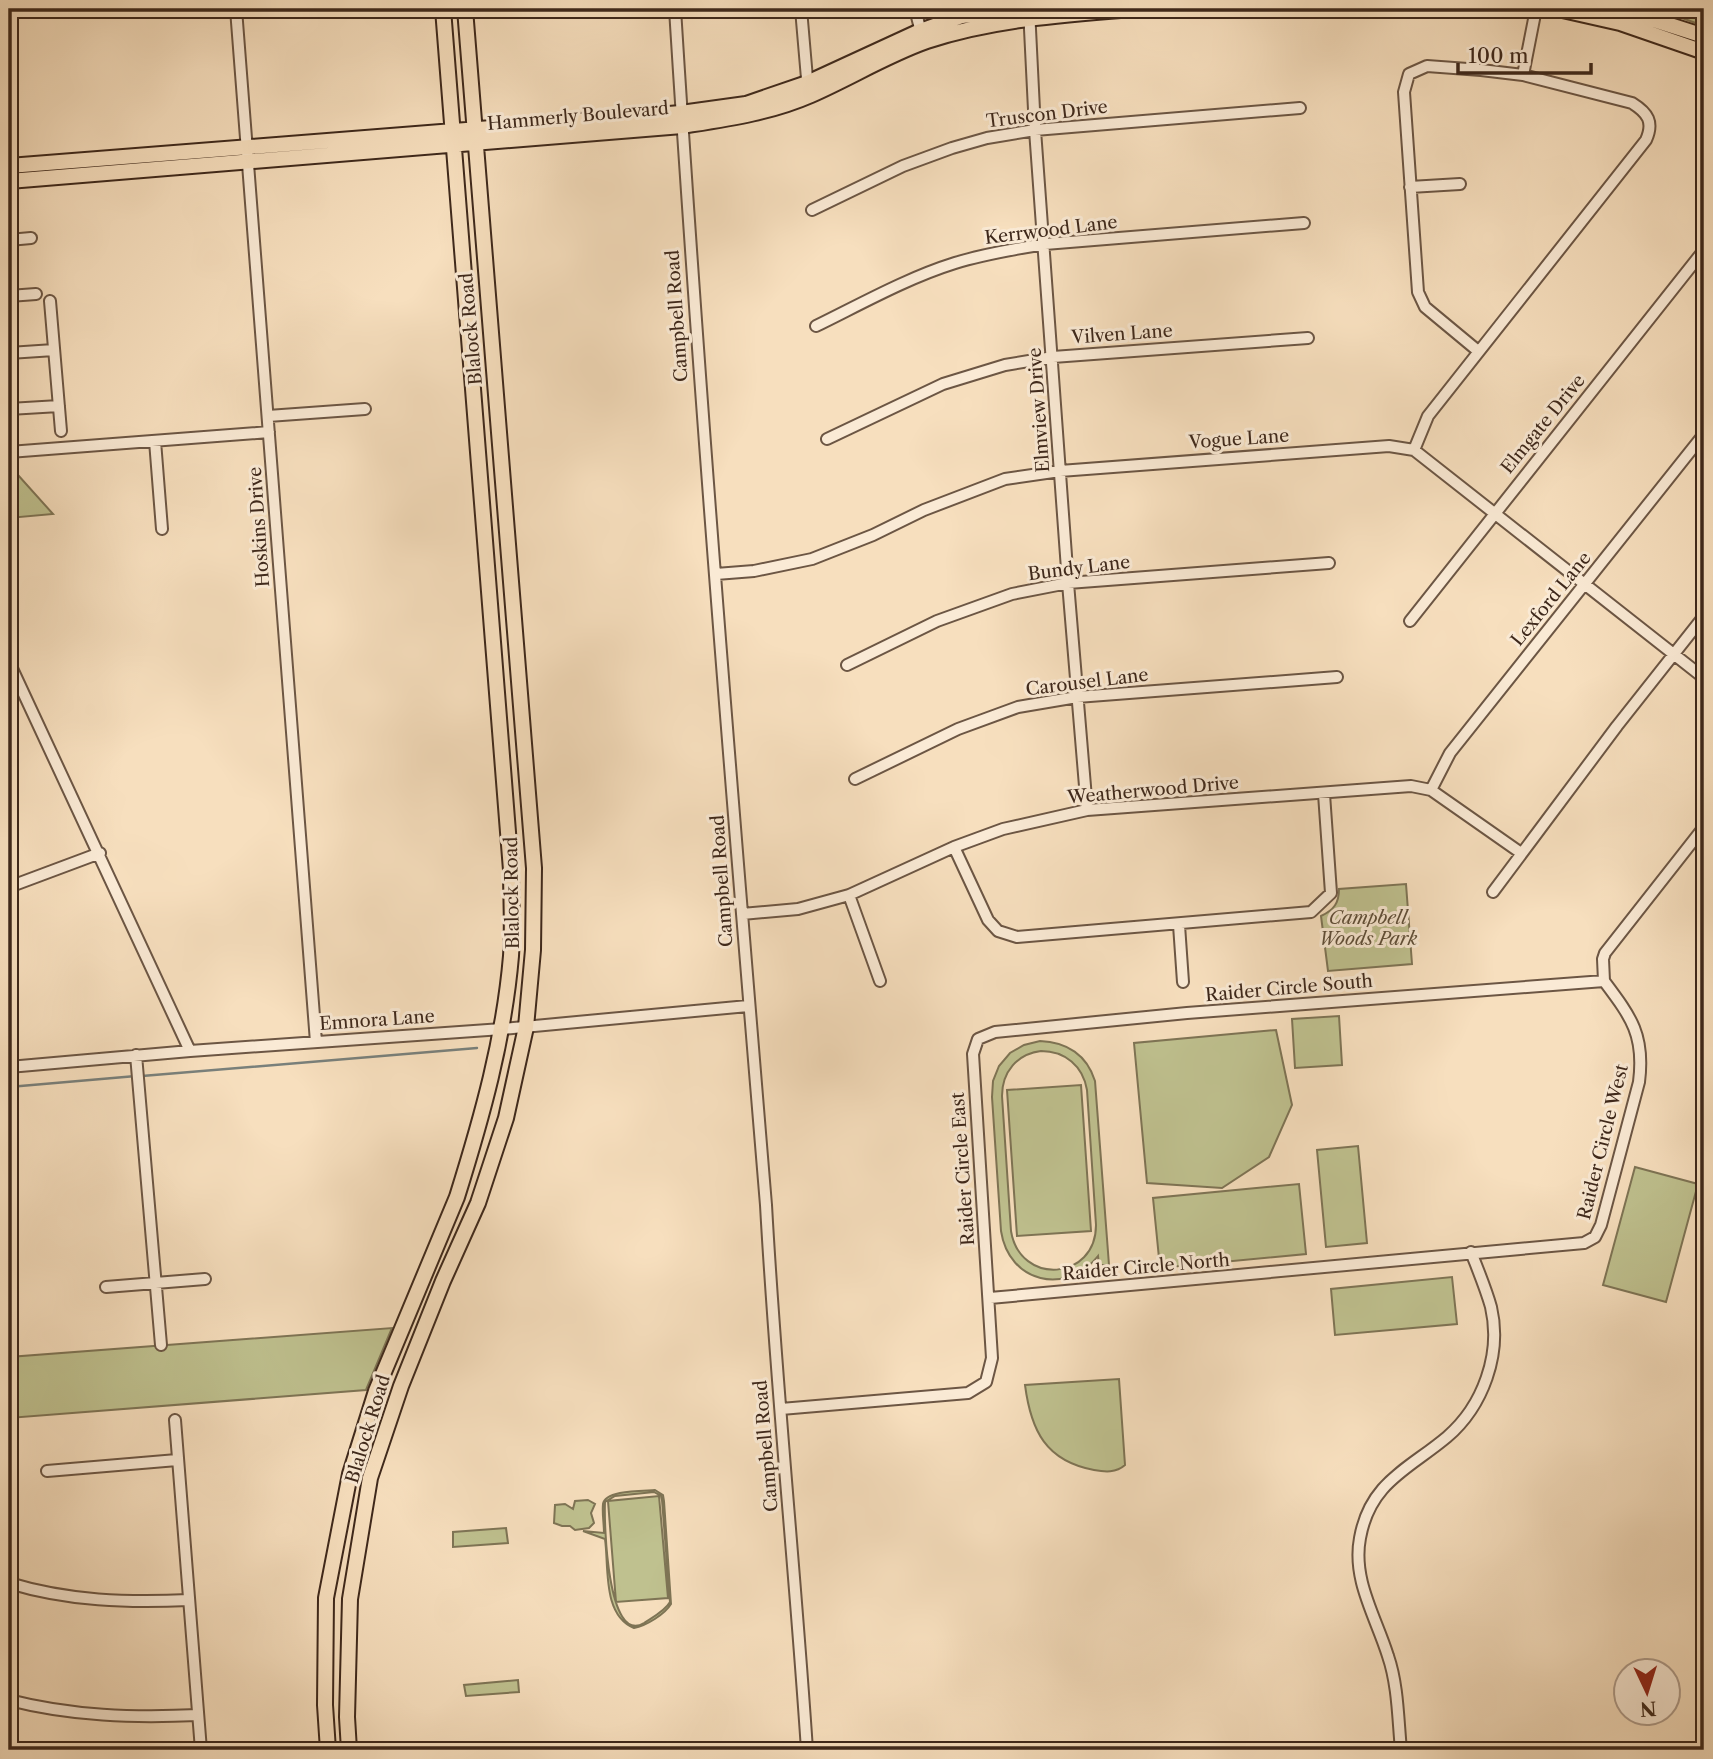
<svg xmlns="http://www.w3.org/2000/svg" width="1713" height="1759" viewBox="0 0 1713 1759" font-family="'Libre Caslon Text',serif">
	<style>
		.green { fill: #bfc18f; stroke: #7e7455; stroke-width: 2; fill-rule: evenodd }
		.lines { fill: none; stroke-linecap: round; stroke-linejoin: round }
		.stream { stroke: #79807b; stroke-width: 2.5 }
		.minor-casing { stroke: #6c5644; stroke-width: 14 }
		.major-casing { stroke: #3e281b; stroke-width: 18 }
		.minor { stroke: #faead5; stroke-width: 10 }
		.major { stroke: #f7dfbe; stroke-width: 14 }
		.labels { text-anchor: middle; stroke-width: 6; stroke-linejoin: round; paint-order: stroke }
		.street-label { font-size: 18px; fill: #3e281b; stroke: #faead5 }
		.park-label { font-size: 18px; font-style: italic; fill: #5e4e38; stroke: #faead5 }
	</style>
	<rect width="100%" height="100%" fill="#f7dfbe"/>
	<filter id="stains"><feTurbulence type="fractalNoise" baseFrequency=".00286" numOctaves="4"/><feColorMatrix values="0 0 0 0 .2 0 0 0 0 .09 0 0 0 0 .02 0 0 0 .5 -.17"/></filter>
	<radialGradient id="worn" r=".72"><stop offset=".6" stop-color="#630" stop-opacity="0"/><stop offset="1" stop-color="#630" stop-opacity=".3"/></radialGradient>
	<path class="green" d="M1656,9H1704V26L1657,9Z
		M9,465L53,514L9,518Z
		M1406,884L1412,964L1328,971L1321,916C1334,910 1339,903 1339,889Z
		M1339,1016L1342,1065L1295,1068L1292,1019Z
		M1276,1030L1292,1105L1269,1157L1222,1188L1147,1183L1134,1043Z
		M1040,1041C1067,1042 1087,1055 1095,1081L1109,1265H1099L1098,1256C1066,1296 1009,1283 1001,1231L992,1097L993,1081L999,1066L1010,1053L1024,1045ZM1041,1051C1065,1051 1083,1066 1087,1090L1096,1225C1096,1281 1020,1286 1011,1231L1002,1096C1002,1072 1017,1054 1041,1051Z
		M1081,1085L1091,1231L1017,1236L1007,1090Z
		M1358,1146L1367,1243L1326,1247L1317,1150Z
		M1635,1167L1698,1184L1666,1302L1603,1285Z
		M1299,1184L1306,1254L1160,1268L1153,1198Z
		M1452,1277L1457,1324L1335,1335L1331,1289Z
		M392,1328L366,1390L9,1418V1357Z
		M1119,1379L1125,1465C1116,1473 1105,1472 1094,1470C1046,1461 1031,1431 1025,1385Z
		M655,1490L663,1495L664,1501L671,1604C665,1614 646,1626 634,1628C602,1615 609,1566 605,1539L583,1531L604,1533C604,1524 602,1513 603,1504C605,1490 642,1491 655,1490ZM654,1492L661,1496L662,1500L670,1602C665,1611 653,1617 644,1623C607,1646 604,1521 605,1502L615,1496Z
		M659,1496L668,1598L616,1602L608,1501Z
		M588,1500L595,1504L591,1513L594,1523L589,1528L575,1530L570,1526H562L554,1523L555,1505L565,1504L573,1509L575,1501Z
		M506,1528L508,1543L453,1547V1532Z
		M518,1680L519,1692L466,1696L464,1685Z"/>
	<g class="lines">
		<path class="stream" d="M142,1076L477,1048
			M9,1087L136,1076"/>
		<g class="minor-casing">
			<path id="minor" d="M236,9L316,1042
				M675,9C700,408 733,807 766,1205C776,1387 795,1568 807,1750
				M801,9L808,90
				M915,9L922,36
				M1029,9L1035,130L1068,583L1087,810
				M1523,75L1536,9
				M1410,187L1460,184
				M812,210L903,166L952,148L987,138L1035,130L1300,108
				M9,240L31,238
				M9,296L36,294
				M50,301L61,431
				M816,326C861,304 907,278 955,263C984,254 1014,249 1045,244L1304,223
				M9,353L54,350
				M9,409L59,406
				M268,416L365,409
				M827,439L943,384L1005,365L1053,357L1308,338
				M155,441L162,529
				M1414,450L1428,416L1646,140C1654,122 1648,113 1632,103L1523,75L1481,70L1427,66L1409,74L1404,92L1418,292L1425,307L1478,351
				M9,452L269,432
				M716,574L754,571L812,559L873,535L924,510L1005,479L1060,471L1389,446L1414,450L1704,678
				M1410,621L1704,250
				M9,662L190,1051
				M847,665L937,621L1012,594L1068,583L1329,563
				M855,779L958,729L1018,707L1077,697L1337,677
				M1431,790L1450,753L1704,434
				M954,847L988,920L998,931L1017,937L1311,912L1331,893L1324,794
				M9,887L100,853
				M1493,892L1617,726L1704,616
				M849,895L880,981
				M742,914L798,909L849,895L954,847L1003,829L1087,810L1411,786L1431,790L1521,853
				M1179,925L1183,982
				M1604,981L1603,959L1605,953L1704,827
				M136,1055L161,1345
				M9,1067L190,1051L502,1029L748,1006
				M106,1287L205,1279
				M990,1298L1584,1243L1595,1237L1601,1225L1639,1082C1645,1035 1631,1017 1604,981
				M781,1409L968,1393L986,1382L992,1358L973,1054L978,1039L995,1032L1187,1013L1604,981
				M175,1420L201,1750
				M47,1471L177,1460
				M9,1583C68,1601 128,1603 189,1600
				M9,1700C71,1716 134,1718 198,1715
				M1401,1750C1398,1719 1398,1685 1388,1656C1376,1617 1352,1580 1360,1538C1370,1482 1409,1469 1447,1437C1483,1406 1502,1354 1491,1307C1486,1289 1478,1270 1471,1252"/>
		</g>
		<g class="major-casing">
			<path id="major" d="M1558,9L1620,23L1704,52
				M1620,9L1704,36
				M9,166L681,113L746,104L807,83L920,31L962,16L1009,9
				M9,181L682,126C726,119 770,113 811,95C850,78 887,55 927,41C993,19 1063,15 1132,9
				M328,1750L325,1705L326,1598L350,1474L376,1391L457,1197C482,1117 504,1039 511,956C513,927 511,898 511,870L443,9
				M349,1750L347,1717L350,1599L370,1478L401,1386L443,1281L478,1203L506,1118L526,1027L533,950L534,868L465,9"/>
		</g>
		<use href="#minor" class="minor"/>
		<use href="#major" class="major"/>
	</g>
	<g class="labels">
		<g class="street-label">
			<text transform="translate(1047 114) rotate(-7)" y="6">Truscon Drive</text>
			<text transform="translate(578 116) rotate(-5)" y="6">Hammerly Boulevard</text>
			<text transform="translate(1051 230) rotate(-7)" y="6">Kerrwood Lane</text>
			<text transform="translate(677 316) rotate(-94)" y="6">Campbell Road</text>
			<text transform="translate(471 329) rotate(-95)" y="6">Blalock Road</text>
			<text transform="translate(1122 334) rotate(-4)" y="6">Vilven Lane</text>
			<text transform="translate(1039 410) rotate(-94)" y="6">Elmview Drive</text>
			<text transform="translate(1543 424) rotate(-51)" y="6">Elmgate Drive</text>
			<text transform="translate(1239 439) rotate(-4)" y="6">Vogue Lane</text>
			<text transform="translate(259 527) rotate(-94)" y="6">Hoskins Drive</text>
			<text transform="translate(1079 568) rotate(-7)" y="6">Bundy Lane</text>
			<text transform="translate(1551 599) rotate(-51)" y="6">Lexford Lane</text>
			<text transform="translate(1087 682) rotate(-7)" y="6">Carousel Lane</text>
			<text transform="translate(1153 790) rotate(-5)" y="6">Weatherwood Drive</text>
			<text transform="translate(722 881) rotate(-94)" y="6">Campbell Road</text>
			<text transform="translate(512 893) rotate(-91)" y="6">Blalock Road</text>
			<text transform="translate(1289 988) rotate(-5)" y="6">Raider Circle South</text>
			<text transform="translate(377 1020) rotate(-4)" y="6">Emnora Lane</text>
			<text transform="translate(1603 1142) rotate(-76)" y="6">Raider Circle West</text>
			<text transform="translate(963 1169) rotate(-94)" y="6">Raider Circle East</text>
			<text transform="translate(1146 1267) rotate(-5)" y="6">Raider Circle North</text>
			<text transform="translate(368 1429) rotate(-73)" y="6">Blalock Road</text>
			<text transform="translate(766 1446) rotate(-95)" y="6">Campbell Road</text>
		</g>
		<g class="park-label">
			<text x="1368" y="924">Campbell<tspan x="1368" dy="21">Woods Park</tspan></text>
		</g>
	</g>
	<rect width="1713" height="1759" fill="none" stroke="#f7dfbe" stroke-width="35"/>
	<rect x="10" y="10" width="1692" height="1738" fill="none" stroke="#3e281b" stroke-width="3.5"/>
	<rect x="18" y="18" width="1678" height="1724" fill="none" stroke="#3e281b" stroke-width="2"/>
	<g transform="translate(1647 1692) rotate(176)"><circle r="33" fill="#faead5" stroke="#af9c8b" stroke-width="2"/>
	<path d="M0-5L12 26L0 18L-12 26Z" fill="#8f2418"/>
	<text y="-10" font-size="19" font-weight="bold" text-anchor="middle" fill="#3e281b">N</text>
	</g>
	<path d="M1458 63v10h133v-10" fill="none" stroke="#3e281b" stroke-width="3.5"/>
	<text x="1468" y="63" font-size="21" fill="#3e281b" stroke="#faead5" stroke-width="5" paint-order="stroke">100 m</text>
	<rect width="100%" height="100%" filter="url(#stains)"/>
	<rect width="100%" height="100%" fill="url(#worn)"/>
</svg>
